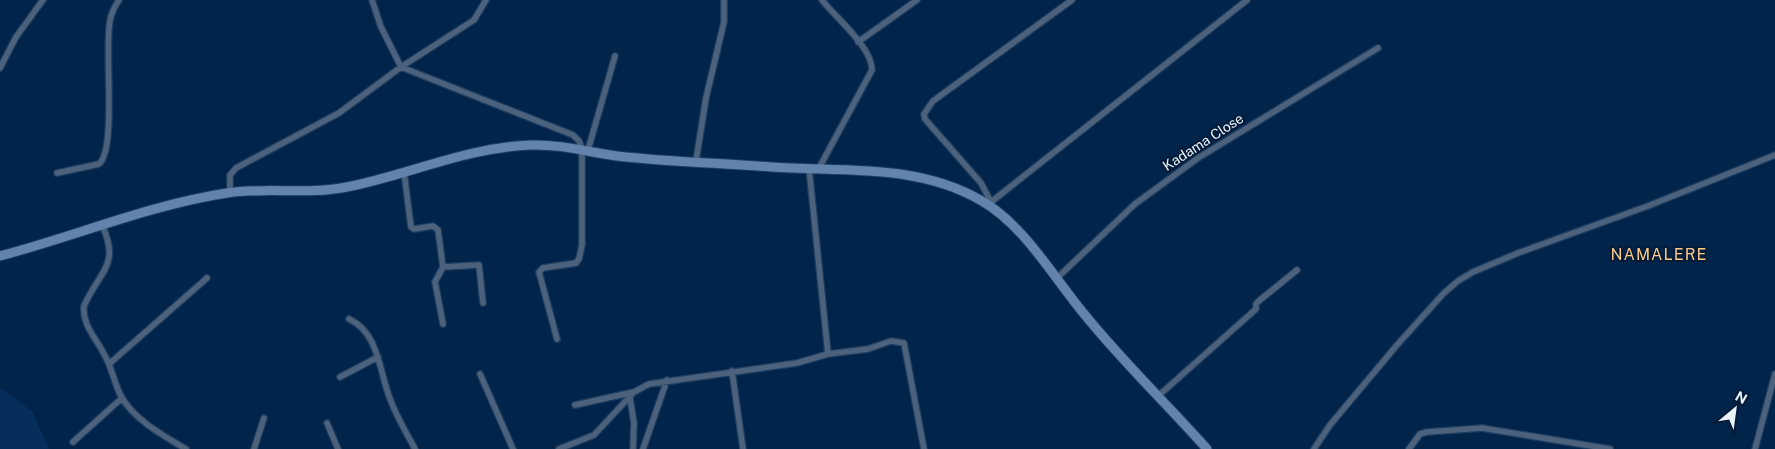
<svg xmlns="http://www.w3.org/2000/svg" width="1775" height="449" viewBox="0 0 1775 449" font-family="'Public Sans',sans-serif">
	<style>
		.built { fill: #052e5a }
		.lines { fill: none; stroke-linecap: round; stroke-linejoin: round }
		.street-casing { stroke: #1d3d60; stroke-width: 8 }
		.secondary-casing { stroke: #1d3d60; stroke-width: 11 }
		.street { stroke: #4c617b; stroke-width: 5.5 }
		.secondary { stroke: #6183ac; stroke-width: 9 }
		.labels { text-anchor: middle; stroke-width: 4; stroke-linejoin: round; paint-order: stroke }
		.street-label { font-size: 14px; fill: #ebf3fd; stroke: #021b38 }
		.quarter-label { font-size: 16px; letter-spacing: 1px; fill: #fbca88; stroke: #021b38 }
	</style>
	<rect width="100%" height="100%" fill="#01244b"/>
	<path class="built" d="M0,388L32,411L49,449H0Z"/>
	<g class="lines">
		<g class="street-casing">
			<path id="street" d="M372,0L381,27L401,67L573,135L579,141L582,149V245L579,259L576,263L543,268L539,272L557,339
				M858,42L917,0
				M0,68L16,37L43,0
				M588,150L615,56
				M696,161L706,98L724,22V0
				M819,168L872,70C872,47 836,18 822,0
				M404,172L411,227L414,229L433,226L438,230L443,267L435,282L443,324
				M57,173L99,164C117,149 104,48 110,21C111,14 115,6 119,0
				M230,193V175L236,168L339,113L401,67L474,20L486,0
				M991,202L1247,0
				M992,204L981,183L925,119L924,114L933,101L1072,0
				M102,225C121,266 99,271 84,306C82,325 96,338 104,354C112,367 114,383 121,396C134,420 164,436 186,449
				M443,267L479,265L483,303
				M1057,278L1135,204L1198,158L1378,48
				M349,319C378,332 379,369 389,396C395,414 406,432 415,449
				M828,354L868,349L891,341L904,343L924,449
				M109,364L207,278
				M732,371L743,449
				M480,374L513,449
				M340,377L378,357
				M1157,397L1256,309V304L1260,300L1297,270
				M630,398L634,423L633,449
				M575,405L634,392
				M327,423L338,449
				M73,442L122,398
				M254,449L264,418
				M559,449L594,435L634,392L649,384L797,363L828,354L809,168
				M643,449L667,380
				M1314,449L1330,425L1397,345L1443,294L1458,281L1473,272L1518,253L1648,206L1775,155
				M1409,449L1420,434L1427,432L1482,428L1610,449
				M1755,449L1775,374"/>
		</g>
		<g class="secondary-casing">
			<path id="secondary" d="M0,256C76,236 149,205 227,193C267,187 307,195 347,187C408,175 468,147 531,145C560,144 588,152 617,156C668,162 720,163 771,167C842,172 917,163 982,201C1024,225 1054,278 1085,315C1123,362 1167,404 1207,449"/>
		</g>
		<use href="#street" class="street"/>
		<use href="#secondary" class="secondary"/>
	</g>
	<g class="labels">
		<g class="street-label">
			<text transform="translate(1203 142) rotate(-33)" y="5">Kadama Close</text>
		</g>
		<g class="quarter-label">
			<text x="1659" y="260">NAMALERE</text>
		</g>
	</g>
	<g transform="translate(1735 409) rotate(29)" stroke="#021b38" stroke-width="4" paint-order="stroke">
	<path d="M0-4L9 19L0 12L-9 19Z" fill="#ebf3fd"/>
	<text y="-8" font-size="14" font-weight="bold" text-anchor="middle" fill="#ebf3fd">N</text>
	</g>
</svg>
